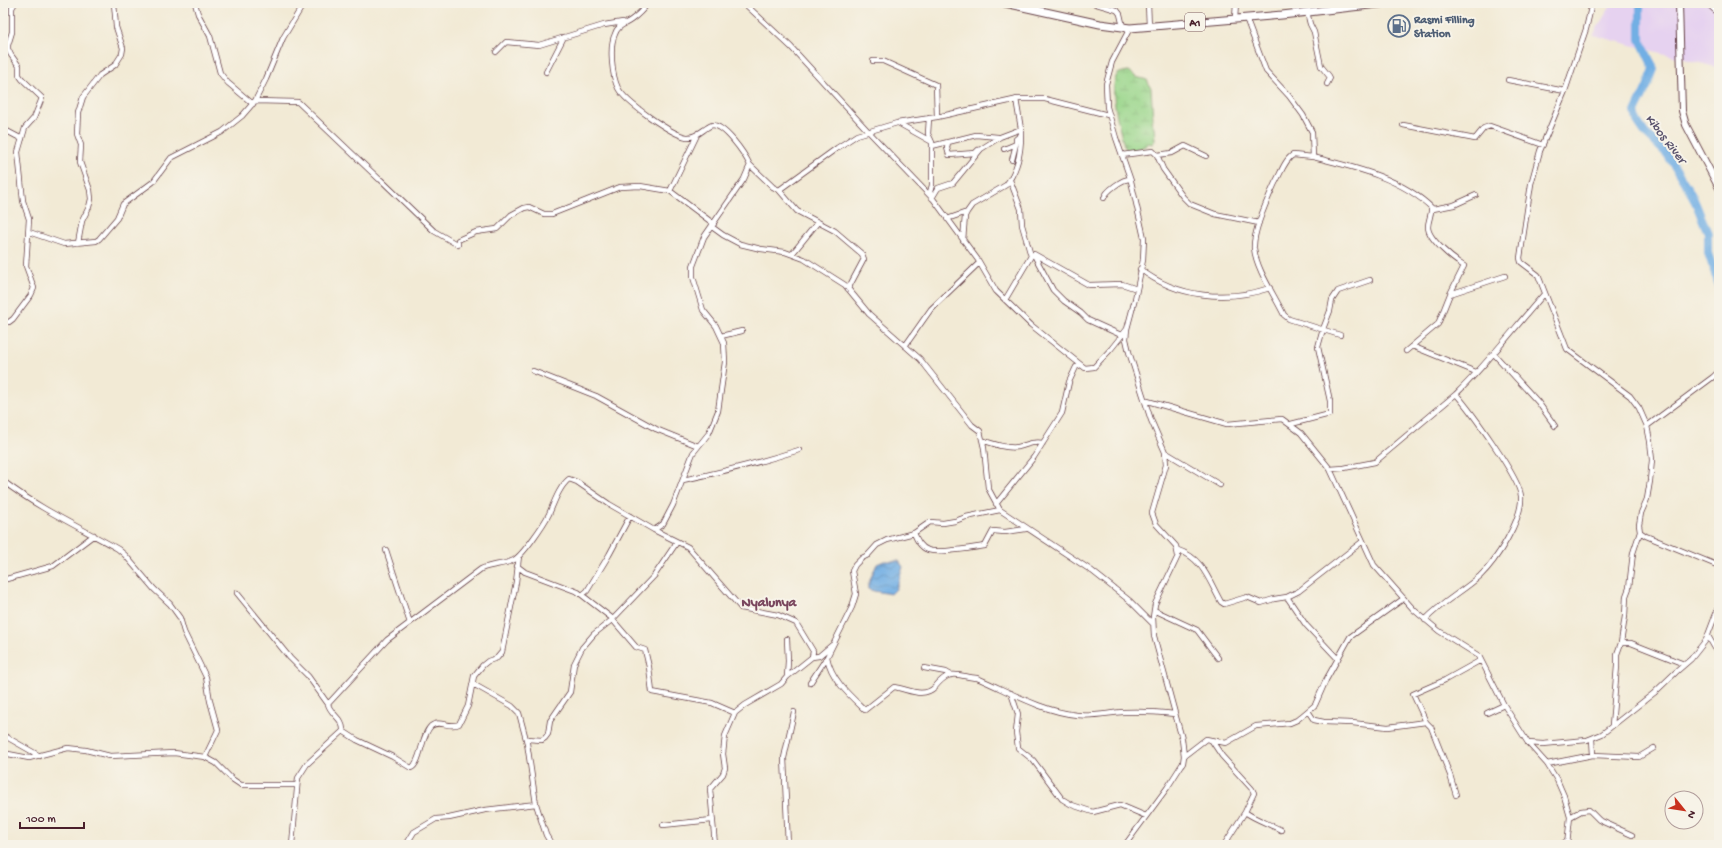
<svg xmlns="http://www.w3.org/2000/svg" width="1722" height="848" viewBox="0 0 1722 848" font-family="'Gochi Hand',sans-serif">
	<style>
		.built { fill: #e6d2f0 }
		.wetland { fill: url(#wetland-marsh); stroke: #727a5a }
		.water { fill: url(#water-waves); stroke: #5e6788 }
		.lines { fill: none; stroke-linecap: round; stroke-linejoin: round }
		.river { stroke: #72afe4; stroke-width: 8 }
		.minor-casing { stroke: #633d44; stroke-width: 6 }
		.secondary-casing { stroke: #633d44; stroke-width: 8 }
		.trunk-casing { stroke: #633d44; stroke-width: 9 }
		.minor { stroke: #fff; stroke-width: 4.5 }
		.secondary { stroke: #fff; stroke-width: 6 }
		.trunk { stroke: #fff; stroke-width: 7 }
		.labels { text-anchor: middle; stroke-width: 4; stroke-linejoin: round; paint-order: stroke }
		.shield { fill: #f7f3e8; stroke: #7e5f64; stroke-width: 1 }
		.shield-label { font-size: 11px; font-weight: bold; fill: #4a1f2b }
		.service-label { font-size: 12px; font-weight: bold; fill: #4e5e75; stroke: #f7f3e8; text-anchor: start }
		.water-label { font-size: 13px; font-style: italic; fill: #58516c; stroke: #f7f3e8 }
		.quarter-label { font-size: 14px; font-weight: bold; fill: #7a475e; stroke: #f7f3e8 }
	</style>
	<defs>
		<pattern id="wetland-marsh" width="20" height="14" patternUnits="userSpaceOnUse"><rect width="20" height="14" fill="#99d68a"/><path d="M1 5h8M5 5V1M11 12h8M15 12V8" fill="none" stroke="#85b777"/></pattern>
		<pattern id="water-waves" width="16" height="10" patternUnits="userSpaceOnUse"><rect width="16" height="10" fill="#72afe4"/><path d="M0 5q4-4 8 0t8 0" fill="none" stroke="#608eb9"/></pattern>
	</defs>
	<rect width="100%" height="100%" fill="#f7f3e8"/>
	<filter id="ink" filterUnits="userSpaceOnUse"><feTurbulence type="fractalNoise" baseFrequency=".025" numOctaves="2"/><feDisplacementMap in="SourceGraphic" scale="8" xChannelSelector="R" yChannelSelector="G"/><feConvolveMatrix kernelMatrix="1 2 1 2 8 2 1 2 1" color-interpolation-filters="sRGB"/></filter>
	<filter id="wash" filterUnits="userSpaceOnUse"><feTurbulence type="fractalNoise" baseFrequency=".012" numOctaves="4" result="noise"/><feDisplacementMap in="SourceGraphic" scale="16" xChannelSelector="R" yChannelSelector="G"/><feGaussianBlur stdDeviation="0.9" result="paint"/><feColorMatrix in="noise" values="0 0 0 0 0 0 0 0 0 0 0 0 0 0 0 0 0 1.4 0 .05"/><feComposite in="paint" operator="in"/></filter>
	<g filter="url(#wash)">
		<rect width="100%" height="100%" fill="#f2ead5"/>
		<path class="built" d="M1612,3H1719V68L1593,35Z"/>
		<path class="wetland" d="M1128,71L1136,77L1147,80L1151,88L1153,118L1151,121L1154,127L1155,140L1152,144L1149,143C1144,148 1134,151 1126,149L1124,146C1120,130 1108,89 1117,75C1120,72 1124,72 1128,71Z"/>
		<path class="water" d="M884,561H899L903,567L896,589L891,594L874,591L868,589V584L877,564Z"/>
		<g class="lines">
			<path class="river" d="M1640,3V39L1654,69L1647,87L1635,112L1637,121L1645,133L1667,154L1693,197L1708,233V253L1719,286"/>
		</g>
	</g>
	<g filter="url(#ink)">
		<g class="lines">
			<g class="minor-casing">
				<path id="minor" d="M195,3L198,14L210,36L220,73L228,83L253,104
					M744,3L791,47L868,131L934,200L978,260L996,291L1031,325L1085,368L1094,367L1111,349L1127,329
					M1093,3L1117,10L1120,14L1123,27
					M1148,3L1149,27
					M1592,3L1586,29L1565,91L1540,151L1531,184L1520,258L1521,262L1538,275L1567,349L1630,396L1639,408L1647,426L1650,441L1652,460L1650,481L1647,499L1641,513L1639,525L1640,532L1633,553L1629,588L1626,596L1625,616L1621,643L1617,654V666L1612,726
					M1707,3L1719,14
					M1307,12L1310,24L1314,32L1321,66L1329,76L1330,78L1327,84
					M1246,18L1266,71L1289,96L1303,115L1312,132L1313,157C1354,167 1402,178 1433,209L1454,205L1476,195
					M1235,19L1236,3
					M496,52L506,42L539,45L604,25L623,22
					M873,61H883L936,85L937,117
					M546,72L564,37
					M1508,80L1565,91
					M1016,99L1021,129
					M255,101L298,102L379,179
					M929,118L928,134L931,140
					M898,123L932,142V185L930,192L932,198L938,188L953,183L981,149L1000,137L1021,129V135L1016,139V144L1004,149
					M1403,125L1475,139L1484,128L1490,126L1543,145
					M3,129L22,139
					M932,146L948,142
					M978,150L975,153L949,155L947,148L948,142L976,135L998,137
					M1122,155L1153,151L1157,155L1163,169L1183,197L1190,204L1215,214L1259,223
					M1157,155L1172,153L1185,146L1206,156
					M1313,157L1293,155C1285,159 1280,175 1275,183C1268,198 1253,232 1254,248C1256,269 1275,296 1284,315L1289,319L1340,335
					M1012,160L1016,144
					M750,165L773,187L779,190L837,148L857,135L897,123L937,117L1018,99H1045L1108,115
					M381,180L434,231L458,245V240L476,232L497,229L511,215L524,208L529,207L544,214H552L620,187L640,186L670,191L714,224
					M1010,180L1021,209L1022,225L1031,256
					M779,190L797,211L835,231L862,254L864,259L848,289
					M670,191L698,133
					M1104,198C1106,191 1122,179 1130,179
					M947,219L967,212L972,205L1006,185C1017,171 1021,152 1021,135
					M712,227L723,235L740,244L761,249L785,252L804,259L845,285L869,314L920,359L972,425L980,431L984,448L988,488L1000,510L1092,571L1130,601L1153,624
					M29,232L64,244L96,241L99,239L117,218L123,204L153,182L171,158L222,132L242,116L255,101L266,79L283,38L304,3
					M963,240L965,216L967,212
					M78,243L82,221L89,207L91,199L90,190L80,162L81,145L77,134L78,113L83,97L100,75L115,65L122,54L123,48L116,27L114,3
					M792,254L818,222
					M1034,255L1053,290L1064,301L1081,313L1088,320L1121,335
					M1140,269C1177,298 1227,302 1270,288
					M1450,294L1505,276
					M1005,300L1031,256L1034,254L1089,285L1122,284L1137,289
					M3,322H9L13,319L31,295L34,288L26,266L29,219L23,201L18,152L25,128L34,118L42,98L22,79L19,75V66L11,55L8,49V45L12,32V8L15,3
					M721,336L742,331
					M905,346L931,309L979,263
					M1412,346L1476,372
					M1406,351L1438,324L1450,294L1464,266C1454,260 1428,239 1428,227C1428,220 1432,214 1431,208
					M1494,354L1538,402L1555,426
					M533,371L596,396L656,429L698,446
					M1144,400L1227,424L1282,419L1301,433L1330,469L1374,565L1414,610L1439,631L1479,656L1481,660L1504,705L1528,743L1547,764L1557,780L1564,796L1570,817L1567,845
					M1291,424L1330,414V401L1318,347L1323,329L1330,311L1332,300L1338,291L1370,280
					M1647,426L1713,377L1719,371
					M982,440C993,444 1007,449 1018,447C1028,445 1031,441 1043,443
					M1165,452L1220,485
					M1330,469L1344,468L1375,462L1456,394
					M683,480C722,472 761,462 799,450
					M3,481C38,508 79,527 118,549L125,555L154,589L170,604L180,618L184,632L206,677L210,701L218,730L205,757
					M996,504L1034,457L1062,413L1069,382L1076,367L1081,365
					M654,530L688,547L741,608L778,615L796,623L813,651L812,657
					M1640,532L1646,536L1719,566
					M914,533C917,540 920,547 928,550C939,554 972,548 985,546L993,531L1005,532L1026,529
					M386,550L410,623
					M1178,550C1203,558 1209,581 1221,602L1224,604L1247,597L1261,603L1274,599L1287,597L1306,625L1338,659
					M517,566L525,572L578,592L613,619
					M3,580L53,566L94,535
					M237,593L290,658L308,676L328,704
					M582,595L587,591L609,555L630,516
					M1287,597L1299,591L1363,541
					M1154,610L1197,630L1218,658
					M612,619L636,647L645,650L649,667L652,692L712,703L735,713
					M1425,620C1442,602 1462,592 1480,576C1496,561 1523,519 1521,496C1519,477 1470,410 1456,394C1488,363 1515,327 1545,293
					M1708,636L1719,655
					M787,639L788,661L787,677
					M1621,643H1631L1684,664
					M827,657C831,679 849,695 865,710L894,687C908,689 923,699 935,687C939,682 944,677 950,675C959,673 968,678 977,678C1010,692 1041,711 1077,715C1092,717 1108,713 1123,712C1140,711 1157,712 1175,714
					M924,668L946,672L951,675
					M810,683L827,657L852,607L856,594L852,571L855,565L862,558L868,555L877,545L887,540L914,533L930,522L943,523L955,521L966,517L1000,510
					M473,684L512,706L519,713L527,743L536,804L546,835L552,845
					M1011,693L1018,714L1016,732L1018,748L1033,760L1062,799L1072,805L1093,812L1120,805L1146,816
					M1308,711L1314,720L1324,722L1352,723L1388,727L1426,722
					M1487,713L1504,705
					M343,731L357,740L393,757L411,768C421,764 421,735 431,726C439,719 450,729 459,724L468,706L474,676L483,665L488,661L497,658L502,652L516,582L519,556
					M3,735L40,756
					M527,739L542,740L545,738L548,734L550,721L570,692L574,664L582,648L594,634L613,619L654,576L677,542
					M1592,739L1593,755
					M1212,741L1222,756L1252,789L1254,793L1245,812L1224,845
					M1528,743L1543,744L1587,740L1602,734L1654,693L1676,672L1691,659L1706,640L1719,606
					M3,753L29,758L68,748L86,750L110,756L174,753L205,757L216,763L232,779L241,785H297
					M1184,756L1206,739L1226,743L1256,726L1290,723L1297,720L1315,705L1326,680L1350,637L1403,599
					M1547,764L1593,755L1639,757L1654,748
					M1456,795L1450,775L1431,727L1426,722L1413,694L1445,680L1481,660
					M1245,812C1256,820 1270,824 1281,830
					M1570,817L1581,811L1589,810L1599,820L1632,835
					M663,825L712,820
					M292,845L298,778L307,764L343,731C344,719 330,714 328,704L387,640L481,569C492,564 505,565 514,560C523,555 544,524 549,514C554,503 559,487 569,479L577,482L609,504L654,530L663,524L673,505L693,453L709,433L718,411L725,362L724,343L716,326L703,310L693,277V266L704,237L744,179L750,165C744,153 725,125 712,125C704,128 697,138 687,137C672,135 625,102 618,88C612,76 609,46 615,34C618,25 624,25 631,20C638,15 643,10 648,3
					M406,845L414,832L436,819L449,818L485,810L536,804
					M715,845L710,789L723,774L725,768L723,754L725,736L735,713L745,705L781,684L787,677L812,657L819,656L832,645
					M788,845L784,758L794,712
					M1125,845L1167,788L1183,763L1184,756L1182,739L1154,636L1153,617L1155,604L1178,556L1176,546L1156,524L1152,513L1166,465L1165,452L1151,420L1129,352L1126,339L1127,329L1135,299L1143,260L1144,238L1131,181L1116,138L1107,107L1106,84L1112,62L1130,28
					M1561,845L1567,841"/>
			</g>
			<g class="secondary-casing">
				<path id="secondary" d="M1679,3L1682,111L1686,125L1719,188"/>
			</g>
			<g class="trunk-casing">
				<path id="trunk" d="M1005,3L1100,24L1130,28L1282,15L1387,3"/>
			</g>
			<use href="#minor" class="minor"/>
			<use href="#secondary" class="secondary"/>
			<use href="#trunk" class="trunk"/>
		</g>
	</g>
	<defs>
		<g id="fuel-ring" transform="scale(1.15)"><circle r="9.5" fill="#f7f3e8" stroke="#5c6f8a" stroke-width="1.5"/><path d="M-5.5-6h7V0h2V4h1.3V-2.5L3-4.5l.8-.8L6-3V5H2.5V1h-1V6h-7ZM-4.2-4.7v3.2H.2V-4.7Z" fill="#5c6f8a"/></g>
	</defs>
	<g fill-rule="evenodd">
		<use href="#fuel-ring" x="1399" y="26"/>
	</g>
	<g class="labels">
		<rect class="shield" x="1185" y="13" width="20" height="18" rx="3"/>
		<g class="shield-label">
			<text x="1195" y="26">A1</text>
		</g>
		<g class="service-label">
			<text x="1414" y="23">Rasmi Filling<tspan x="1414" dy="14">Station</tspan></text>
		</g>
		<g class="water-label">
			<text transform="translate(1667 138) rotate(52)" y="5">Kibos River</text>
		</g>
		<g class="quarter-label">
			<text x="769" y="606">Nyalunya</text>
		</g>
	</g>
	<rect width="1722" height="848" fill="none" stroke="#f7f3e8" stroke-width="16"/>
	<g transform="translate(1684 810) rotate(120)"><circle r="19" fill="#f7f3e8" stroke="#b29e9c"/>
	<path d="M0-3L7 15L0 10L-7 15Z" fill="#c8321e"/>
	<text y="-6" font-size="11" font-weight="bold" text-anchor="middle" fill="#4a1f2b">N</text>
	</g>
	<path d="M20 822v6h64v-6" fill="none" stroke="#4a1f2b" stroke-width="2"/>
	<text x="26" y="822" font-size="12" fill="#4a1f2b" stroke="#f7f3e8" stroke-width="3" paint-order="stroke">100 m</text>
</svg>
